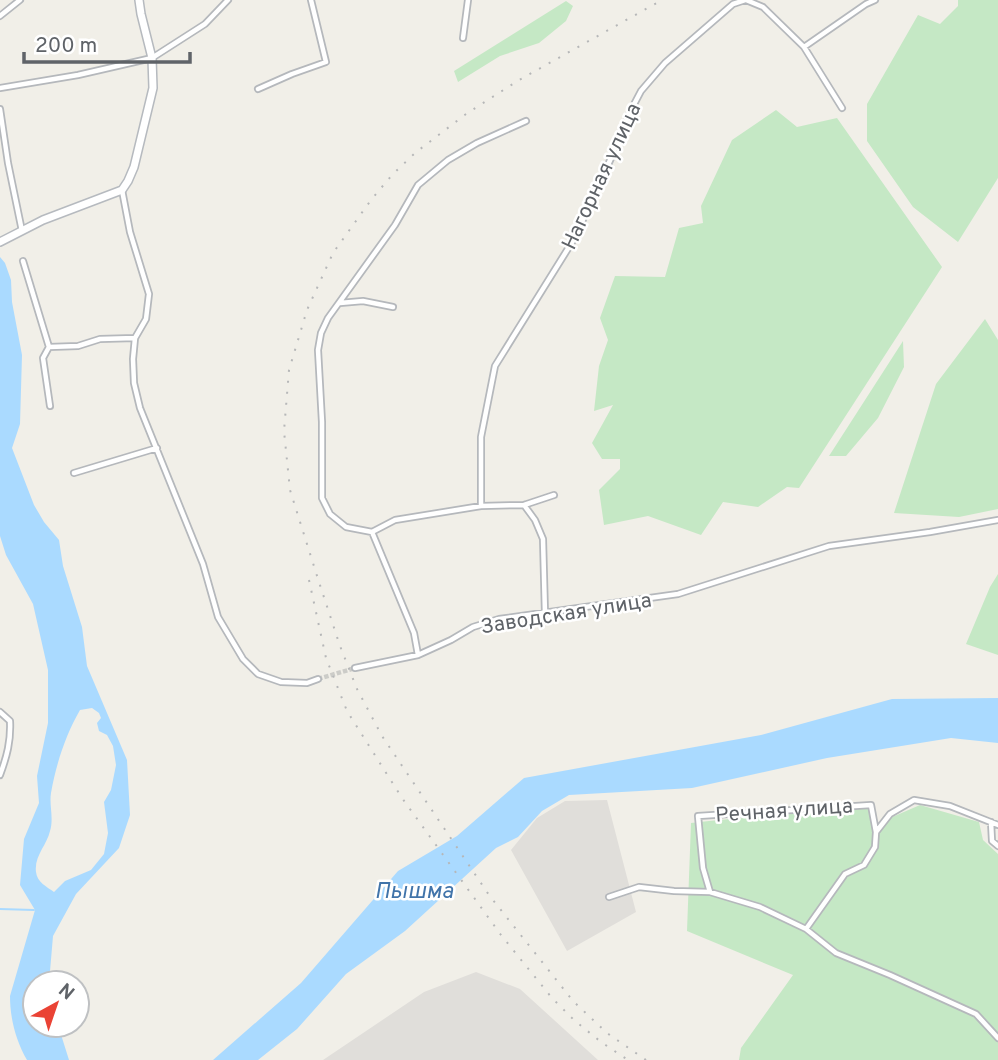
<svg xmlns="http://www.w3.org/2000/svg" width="998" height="1060" viewBox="0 0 998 1060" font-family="Overpass,sans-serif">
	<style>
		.industrial { fill: #e0deda }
		.green { fill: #c5e8c5 }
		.water { fill: #aadaff; fill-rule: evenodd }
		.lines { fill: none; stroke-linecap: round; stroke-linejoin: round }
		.stream { stroke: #aadaff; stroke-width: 2 }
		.minor-tunnel { stroke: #ccccc8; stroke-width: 4.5; stroke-dasharray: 4.5 2; stroke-linecap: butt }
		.minor-casing { stroke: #b5b8bc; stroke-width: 8 }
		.secondary-casing { stroke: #b6babf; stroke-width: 10 }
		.minor { stroke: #fff; stroke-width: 4.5 }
		.secondary { stroke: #fff; stroke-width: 7 }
		.rail { stroke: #b6b7b8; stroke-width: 2; stroke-dasharray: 2 9; stroke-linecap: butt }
		.labels { text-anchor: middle; stroke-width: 5; stroke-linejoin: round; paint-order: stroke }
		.street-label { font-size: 21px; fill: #5f6368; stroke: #fff }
		.water-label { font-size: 23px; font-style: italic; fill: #4174aa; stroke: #fff }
	</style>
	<rect width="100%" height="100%" fill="#f1efe8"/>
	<path class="industrial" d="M607,800L636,912L567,951L511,850L537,818L565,801Z
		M476,972L520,989L598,1060H323L424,992Z"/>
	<path class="green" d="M958,0H998V178L958,242L913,207L867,141V104L918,15L940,24L958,6Z
		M566,1L573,6L566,21L539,43L500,56L458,82L454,71Z
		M776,110L797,127L837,118L942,267L799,488L787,487L758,507L723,502L701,535L648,516L604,525L599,490L620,469V459H602L592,443L613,405L594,411L599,366L608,340L600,318L615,276L665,277L679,228L703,223L701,206L732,140Z
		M985,319L998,340V509L959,517L894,513L936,384Z
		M903,341L904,367L878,418L846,456H829Z
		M998,574V655L966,644L990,587Z
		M920,805L979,822L983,840L998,854V1060H739L741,1048L793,975L687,931L691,823C750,816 809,814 868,807L874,838L890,818Z"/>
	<path class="water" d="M0,257L5,263L11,280L12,302L22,355L20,424L12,448L34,505L44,522L59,540L63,566L82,627L87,666L127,760L130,815L119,848L76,894L53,936L49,983H35V1025H58L69,1060H27C16,1041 10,1019 10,996L35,910L20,885L24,839L39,803L37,776L48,723V670L33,604L6,555L0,536ZM92,708L99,713L101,718L97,723L99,731L107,735L113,746L116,765L111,790L104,802L108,833L104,854L91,870L65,881L54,892C47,887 37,882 36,872C34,856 47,845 50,831C54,818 49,805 51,793C56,764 66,734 80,710Z
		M998,698V743L951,738L827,758L692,788L569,795L542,811L518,837L496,848L405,931L346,974L297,1029L258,1060H213L301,983L398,871L457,836L524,778L761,735L892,699Z"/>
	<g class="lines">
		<path class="stream" d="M0,909L34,910"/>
		<path class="minor-tunnel" d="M318,679L355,668"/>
		<g class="minor-casing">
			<path id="minor" d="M746,0L763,7L804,47L842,108
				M0,16L20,0
				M463,38L468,0
				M804,47L866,4L875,0
				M0,88L78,75L152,58L205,24L228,0
				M258,89L292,74L326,62L311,0
				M0,109L8,163L22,231
				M122,190L130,232L149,294L146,319L135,338L133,359L134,383L140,408L203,564L218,617L243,659L258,674L281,682L307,683L318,679
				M23,261L49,347L43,358L50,406
				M340,303L363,301L393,307
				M49,347L78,346L100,339L135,338
				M74,473L157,448
				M524,505L535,520L543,539L545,614
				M481,506V437L495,366L574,239L612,156L630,112L641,91L665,63L733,4L745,0
				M372,532L395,520L481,506L524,505L554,495
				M418,655L414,633L372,532L346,527L330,514L322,498V422L318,350L321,333L328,318L395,225L418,185L448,160L477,143L526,121
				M355,668L418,655L451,640L473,627L499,619L678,594L829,546L930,532L998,520
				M0,712L10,721C11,741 7,756 0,775
				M991,822L992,841L998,846
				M710,892L703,868L698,816L871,805L876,832L890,814L914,800L950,806L998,825
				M609,897L639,887L674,891L710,892L760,907L806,929L836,953L890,975L976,1014L998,1038
				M806,929L845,874L864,865L875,847L876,832"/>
		</g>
		<g class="secondary-casing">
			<path id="secondary" d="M0,242L43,220L122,190L128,181L134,167L153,88L152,58L141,14L139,0"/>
		</g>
		<use href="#minor" class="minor"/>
		<use href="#secondary" class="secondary"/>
		<path class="rail" d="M309,580L326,658L347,711L402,798L501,935L552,998L574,1020L601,1042L628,1060
			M646,1060L607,1033L573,1001L558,982L489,895L382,736L357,689L340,646L318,579L290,490L284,431L289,370L307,310L333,253L371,200L392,175L415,153L466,114L519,80L662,0"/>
	</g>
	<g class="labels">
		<g class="street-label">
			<text transform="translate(601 176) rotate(-65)" y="7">Нагорная улица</text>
			<text transform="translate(566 613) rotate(-9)" y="7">Заводская улица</text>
			<text transform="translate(784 810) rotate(-4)" y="7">Речная улица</text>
		</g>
		<g class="water-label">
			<text x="414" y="898">Пышма</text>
		</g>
	</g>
	<g transform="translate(56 1004) rotate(40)"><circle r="33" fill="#ffffff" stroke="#bfc1c3" stroke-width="2"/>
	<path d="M0-5L12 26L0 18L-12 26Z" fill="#ea4335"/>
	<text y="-10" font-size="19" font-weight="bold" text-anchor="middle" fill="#5f6368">N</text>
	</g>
	<path d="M24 52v10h166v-10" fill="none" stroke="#5f6368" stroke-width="3.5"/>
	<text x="35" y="52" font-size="21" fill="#5f6368" stroke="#ffffff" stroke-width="5" paint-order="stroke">200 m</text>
</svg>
